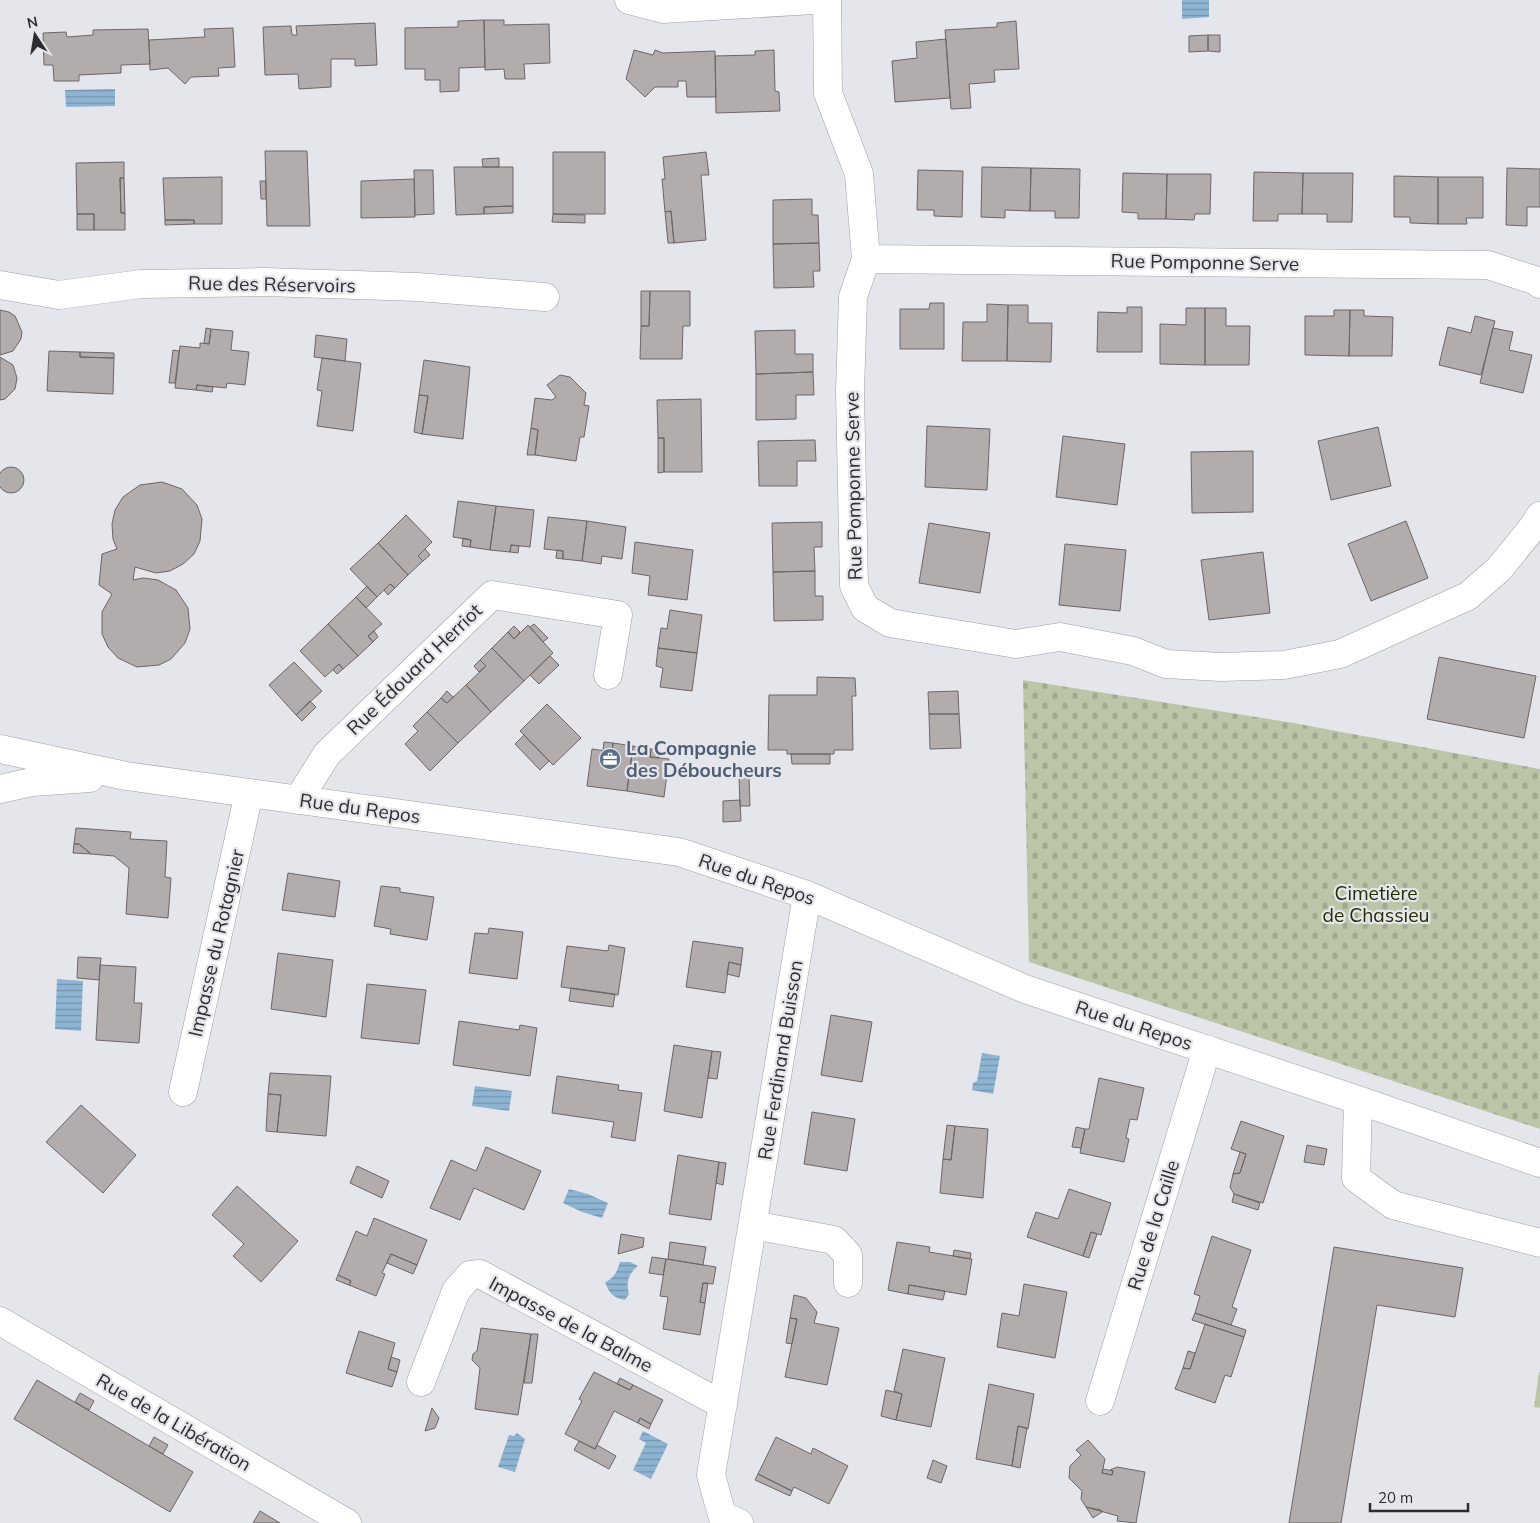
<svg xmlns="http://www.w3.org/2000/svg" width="1540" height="1523" viewBox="0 0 1540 1523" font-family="Mulish,sans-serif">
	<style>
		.cemetery { fill: url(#cemetery-stones) }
		.park { fill: url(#park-crowns) }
		.water { fill: url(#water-rules) }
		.building { fill: #b3acac; stroke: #6c6666 }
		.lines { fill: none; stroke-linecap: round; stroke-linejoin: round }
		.street-casing { stroke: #9e9fa4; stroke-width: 29 }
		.street { stroke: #fff; stroke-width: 28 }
		.labels { text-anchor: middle; stroke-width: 4.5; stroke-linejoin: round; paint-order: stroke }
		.street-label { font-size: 19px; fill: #2d2d2f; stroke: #e5e6eb }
		.service-label { font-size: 19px; font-weight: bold; fill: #4e5e75; stroke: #e5e6eb; text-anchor: start }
		.park-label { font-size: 19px; fill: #232e00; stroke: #e5e6eb }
	</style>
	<defs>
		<pattern id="cemetery-stones" width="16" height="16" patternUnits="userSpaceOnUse" patternTransform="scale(1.25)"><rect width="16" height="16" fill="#bbc6a8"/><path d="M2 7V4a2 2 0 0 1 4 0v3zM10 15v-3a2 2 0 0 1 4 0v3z" fill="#a1aa91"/></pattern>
		<pattern id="park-crowns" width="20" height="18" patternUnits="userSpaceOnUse" patternTransform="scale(1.25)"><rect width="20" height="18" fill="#bbc6a8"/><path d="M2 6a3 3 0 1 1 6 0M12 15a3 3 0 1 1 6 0" fill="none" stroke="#a1aa91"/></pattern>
		<pattern id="water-rules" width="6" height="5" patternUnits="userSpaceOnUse" patternTransform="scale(1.25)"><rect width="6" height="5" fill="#8eb4d3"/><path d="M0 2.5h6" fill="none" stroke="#7493ac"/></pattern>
	</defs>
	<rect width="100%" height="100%" fill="#e5e6eb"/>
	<path class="cemetery" d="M1023,680L1288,722L1540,769V1129L1029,962Z"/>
	<path class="park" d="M1539,1372H1540V1408L1534,1407Z"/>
	<path class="water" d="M1182,0H1209V17L1182,19Z
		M115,89V106L66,107L65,90Z
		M57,979L83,981L81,1031L55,1029Z
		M982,1053L1000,1056L993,1094L972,1090L973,1083L977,1081Z
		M475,1086L512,1091L509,1111L472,1106Z
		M569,1189L588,1194L608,1203L602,1218L582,1212L563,1203Z
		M620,1262H630L638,1266C628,1274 626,1282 629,1294L625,1300C613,1298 609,1293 605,1282C615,1278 617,1271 620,1262Z
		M643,1431L668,1444L651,1479L633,1470L646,1443L639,1439Z
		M517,1433L525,1439L515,1472L498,1467L509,1435L514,1436Z"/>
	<path class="building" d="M484,20L485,67L459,68V91L440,92V80H425V69H405V28L458,27V21Z
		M484,20H504V25L549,24L550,63L524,64L525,79H505L504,69L485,70Z
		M1016,21L1019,69L994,70L995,82L969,84L971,108L951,109L945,30L997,27V23Z
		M375,23L377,65L355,66V59H331V87L299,89L298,74L265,75L263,27L291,26L292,35H297L296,26Z
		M233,28L235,67L218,68L219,76L191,77L185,84L168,68L150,70L149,40L205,37L204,29Z
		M148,29L150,64L121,65V73L79,75V81H54L53,65H44L43,33L66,32L67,37L93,35V30Z
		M1208,35V51L1189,52V36Z
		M1208,35H1220V52L1208,51Z
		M946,39L950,98L895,102L892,61L917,58L916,42Z
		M634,50L653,55L655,50L663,53L715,51L716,97H687L686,81H678V87H655L645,97L626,79Z
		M774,50L775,91L779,92L780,111L716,113L715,56L755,55V51Z
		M265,151H307L310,226H267Z
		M553,152H605V214H553Z
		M706,152L709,175H701L706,240L674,243L671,211L665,212L662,179H665L663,157Z
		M499,158V167H483L482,159Z
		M124,162V178H120L121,213H125V230H94V214H77L76,163Z
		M454,167H513V206L484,207V214L456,215Z
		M982,167L1031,168L1030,211L1005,210V218L981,217Z
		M1031,168L1080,169L1079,218H1055V211H1030Z
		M1507,168L1540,169V207H1527V226L1506,225Z
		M414,170H433L434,214L415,215Z
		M918,170L963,171L962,217L934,216V210H917Z
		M1254,172L1303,173L1302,214H1278V221H1253Z
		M1123,173L1167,174L1166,219H1138V213L1122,212Z
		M1303,173H1353L1352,222H1327V214H1302Z
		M1167,174H1211L1210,214H1195L1194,220L1166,219Z
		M1394,176L1438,177V224L1410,223V217H1394Z
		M222,177V224H194V220H165L163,178Z
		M1438,177H1483V218H1466L1467,224H1438Z
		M120,178H124L125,213H121Z
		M414,179L415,217L361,218V181Z
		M260,181H266V199H261Z
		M812,199V215H818L819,243L773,244V200Z
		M513,206V213L484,214V207Z
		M671,211L674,243H668L665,212Z
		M77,214H94V230H77Z
		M553,214L585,215V223L552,222Z
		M165,220H194V224L165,225Z
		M819,243L820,271H813L814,287L774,288L773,244Z
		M641,291H650L649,326H641Z
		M650,291H690V326H683L682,359H640L641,326H649Z
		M930,303H944V349H900V309H929Z
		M987,304L1008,305L1007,361H962L963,322H987Z
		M1008,305H1028V323H1052L1051,362L1007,361Z
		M1127,307H1142V352H1097L1098,312L1127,313Z
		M1186,308H1205V365L1160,364V324L1186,325Z
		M1205,308H1226V326H1250L1249,365H1205Z
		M0,310L9,312L15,316L22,332L21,339L13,351L0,355Z
		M1334,310H1350L1349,356L1305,355V316H1334Z
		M1350,310H1364V316L1393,317L1392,356H1349Z
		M1475,316L1495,321L1481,375L1439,365L1448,327L1471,333Z
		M206,328L211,329L209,344L204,343Z
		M1493,328L1513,332L1509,350L1532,355L1523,393L1480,383Z
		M211,329L233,331L231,350L249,352L245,385L227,383L226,388L197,385L196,390L175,388L180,346L200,348V343L209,344Z
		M795,330V354H813V372L756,374L755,331Z
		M316,335L347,339L345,361L314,357Z
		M173,350L179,351L175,383H169Z
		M49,351L80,352V357L114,358L113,394L47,391Z
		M80,352L114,353V358L80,357Z
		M0,357L13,365L17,378L15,389L5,399L0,400Z
		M322,358L361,363L353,431L317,426L322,391L317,390Z
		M424,360L470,367L463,439L422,434L428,396L419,395Z
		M813,372L814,395H796V419L756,420V374Z
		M560,375L570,377L586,393L584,405L589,406L584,437H580L576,461L535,455L538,430L531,428L535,398L552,400L556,397L547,385Z
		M197,385L213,387L212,392L196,390Z
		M419,395L428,396L422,434L414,432Z
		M701,399L702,472H664V438H658L657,400Z
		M927,426L990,429L987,490L925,487Z
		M1378,427L1391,486L1331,500L1318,441Z
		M531,428L538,430L535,455H527Z
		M1063,436L1125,444L1117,505L1056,497Z
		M658,438H664V472L658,473Z
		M815,440L816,461H797V486H759L758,441Z
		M1253,451V512L1192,513L1191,452Z
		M-2 480a13 13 0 1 1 26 0a13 13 0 1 1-26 0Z
		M162,482L182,489L197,505L202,519L200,541L194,554L183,564L170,571L156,573L135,567L133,580L143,578L158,580L176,590L188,608L190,629L185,643L171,659L159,665L137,667L118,658L108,647L102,634V612L112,594L99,585L102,554L117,549L113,539L112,524L115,510L123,497L140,485Z
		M458,501L496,506L490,550L470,547L471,540L453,537Z
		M496,506L534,510L530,547L511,545L510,552L490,550Z
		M406,515L432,542L418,556L423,561L408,575L378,543Z
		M548,517L587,521L582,561L563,559V551L544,549Z
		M587,521L626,527L622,559L602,556L601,564L582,561Z
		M1406,521L1428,578L1371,601L1348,544Z
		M822,522V547H814L815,571L773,572L772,523Z
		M929,523L990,533L980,593L919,583Z
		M463,538L471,540L470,547L462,546Z
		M635,542L693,550L687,600L648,595L650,576L632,573Z
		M378,543L408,575L395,588L390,584L377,597L350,569Z
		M1065,544L1126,550L1120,611L1059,605Z
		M511,545L519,546L518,553L510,552Z
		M425,549L430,555L423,561L418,556Z
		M557,550L563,551V559L556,558Z
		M1263,552L1270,613L1209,620L1201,560Z
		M815,571V596H823V620L774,621L773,572Z
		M390,584L395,588L388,595L384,590Z
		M367,586L377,597L366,608L356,597Z
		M356,597L382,624L368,636L373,642L358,656L328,624Z
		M670,610L702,615L697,653L658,648L661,628L667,629Z
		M328,624L358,656L343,669L339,664L325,677L300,651Z
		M534,624L548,638L543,642L530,627Z
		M528,625L553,653L524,681L492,648L508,632L514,639Z
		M514,626L520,632L514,639L508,632Z
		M374,631L378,637L373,642L368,636Z
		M492,648L524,681L491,712L466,685L486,666L480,660Z
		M658,648L697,653L692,691L660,687L663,668L656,666Z
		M550,656L559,665L539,684L530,675Z
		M1439,657L1536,676L1524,738L1427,719Z
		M480,660L486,666L479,672L474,666Z
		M294,662L322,691L296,715L269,685Z
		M339,664L343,669L337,674L333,670Z
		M817,677L855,678L856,696H852L853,750H834V754H787V750H768L769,695H817Z
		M466,685L491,712L458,743L427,712L441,698L447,703Z
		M447,691L453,697L447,703L441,698Z
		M958,691L959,714H929L928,692Z
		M310,701L316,707L302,721L296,715Z
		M547,704L581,738L553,765L520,731Z
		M427,712L458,743L430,771L405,744L418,731L413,726Z
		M929,714H959L961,748L930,749Z
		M524,735L549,761L540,770L515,744Z
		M604,742L613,743L612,752L603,751Z
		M613,743L633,746L627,791L587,786L592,749L612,752Z
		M633,746L651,749L650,757L669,759L664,797L627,791Z
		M651,749L660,750L659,758L650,757Z
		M791,754H830V764H792Z
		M749,776L750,806H740L739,777Z
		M740,800L741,821L723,822V801Z
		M76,828L131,832L130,839L167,841L165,877L171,878L168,918L126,914L129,868L114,856L91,854L79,844H74Z
		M74,844H79L91,854L73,853Z
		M288,873L340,881L335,917L282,910Z
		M381,886L400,888V892L434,897L427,940L390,934L391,929L374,926Z
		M489,928L523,932L517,979L469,973L475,933L488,934Z
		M693,941L743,948L741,965L729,962L725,993L686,987Z
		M609,945L625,948L618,995L561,987L567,946L608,951Z
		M278,953L333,960L326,1017L271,1009Z
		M78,957L101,958L99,980L77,978Z
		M729,962L741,965L739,977L727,974Z
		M100,965L136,967L134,1003H142L139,1043L96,1040Z
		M367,984L426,990L419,1044L361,1038Z
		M571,988L615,994L613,1007L569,1001Z
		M831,1015L872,1022L862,1082L821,1075Z
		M459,1021L519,1030L520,1025L537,1028L530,1076L453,1065Z
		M674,1045L712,1051L702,1118L664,1111Z
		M712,1051L721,1052L717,1079L708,1078Z
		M270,1073L331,1076L326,1136L277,1132L281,1095L268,1094Z
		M557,1076L619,1085L618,1090L642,1093L635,1141L611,1137L614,1122L552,1113Z
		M1099,1078L1144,1088L1137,1120L1130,1119L1126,1138L1129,1139L1124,1162L1080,1153L1085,1129H1089Z
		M268,1094L281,1095L277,1132L266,1131Z
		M81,1105L136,1155L103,1193L46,1142Z
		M812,1112L855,1119L847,1171L804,1164Z
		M1241,1121L1284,1136L1263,1203L1234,1194L1230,1187L1233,1174L1240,1173L1246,1154L1231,1149Z
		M947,1125L955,1126L951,1160L943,1159Z
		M955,1126L988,1129L983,1198L940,1193L943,1159L951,1160Z
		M1076,1127L1085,1129L1081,1148L1072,1147Z
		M1307,1145L1327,1149L1324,1165L1304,1162Z
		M486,1147L541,1171L524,1210L474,1188L460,1220L430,1208L451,1160L476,1171Z
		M1240,1152L1246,1154L1240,1173L1233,1174Z
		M678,1155L719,1162L711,1220L669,1214Z
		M719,1162L726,1163L723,1185L716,1183Z
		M357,1166L389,1181L382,1198L350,1183Z
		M237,1186L298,1241L261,1282L233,1256L244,1244L212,1215Z
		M1069,1189L1111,1203L1101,1235L1091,1232L1083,1256L1027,1237L1036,1212L1058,1219Z
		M1234,1194L1260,1203L1258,1210L1232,1202Z
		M374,1218L427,1240L417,1265L391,1254L382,1273L385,1274L376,1296L349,1285L351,1281L338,1275L356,1231L367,1236Z
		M1091,1232L1097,1234L1089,1258L1083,1256Z
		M621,1234L644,1238L643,1247L618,1254Z
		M1212,1236L1251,1250L1232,1307L1237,1309L1231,1325L1195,1313L1200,1296L1194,1294Z
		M670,1242L706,1247L703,1265L668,1259Z
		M897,1242L930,1247L929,1252L972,1259L966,1295L909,1285L908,1294L888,1290Z
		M1334,1247L1463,1268L1455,1317L1377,1305L1341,1523H1289Z
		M954,1250L971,1253L970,1259L953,1256Z
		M391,1254L417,1265L413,1274L387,1263Z
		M652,1257L666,1259L663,1275L649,1273Z
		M666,1259L716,1267L713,1284L703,1283L700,1302L705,1303L700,1335L663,1329L668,1297L660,1296Z
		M338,1275L351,1281L349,1285L336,1280Z
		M703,1283H708L705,1303L700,1302Z
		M1024,1284L1067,1292L1055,1358L997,1347L1002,1313L1019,1316Z
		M909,1285L945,1291L943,1300L908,1294Z
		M794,1295L806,1298L817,1312L814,1323L839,1328L827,1385L785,1377L797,1319L790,1318Z
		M1195,1313L1246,1330L1244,1337L1192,1320Z
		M790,1318L797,1319L792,1344L786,1343Z
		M1205,1324L1244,1337L1231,1377L1225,1375L1215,1403L1175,1389L1183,1368L1190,1369Z
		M481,1328L531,1334L518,1415L475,1409L480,1368L472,1360L473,1354L477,1351Z
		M359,1331L395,1343L388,1369L397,1372L392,1387L346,1373Z
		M531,1334H538L532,1383H524Z
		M903,1349L945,1358L931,1427L896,1420L902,1394L894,1391Z
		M1188,1351L1195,1353L1190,1369L1183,1368Z
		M391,1357L400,1360L397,1372L388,1369Z
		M594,1372L630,1390L633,1385L663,1400L651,1424L640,1418L638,1423L614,1411L595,1449L565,1434L582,1401L579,1399Z
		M620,1378L633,1385L630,1390L617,1384Z
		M37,1380L193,1472L170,1512L14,1419Z
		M989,1384L1034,1394L1028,1429L1018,1426L1012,1466L976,1459Z
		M886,1390L902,1394L896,1420L881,1416Z
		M80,1393L94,1401L89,1410L75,1402Z
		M432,1408L439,1418L435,1428L425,1431Z
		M640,1418L651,1424L649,1429L638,1423Z
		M1018,1426L1027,1428L1020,1468L1012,1466Z
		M154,1437L168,1445L163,1454L149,1446Z
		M776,1437L811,1454L813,1448L848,1466L829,1504L794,1487L792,1491L758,1474Z
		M1088,1440L1105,1459L1102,1473L1112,1475L1113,1471L1110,1470L1117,1467L1145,1472L1136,1523L1117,1521L1118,1516L1086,1507L1081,1499L1082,1491L1069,1478L1070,1466L1081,1455L1076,1450Z
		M579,1441L595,1449L597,1445L616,1456L609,1469L574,1450Z
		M933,1460L947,1466L941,1483L927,1478Z
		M1103,1469L1113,1471L1112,1475L1102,1473Z
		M758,1474L792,1491L790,1496L755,1480Z
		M1086,1507L1101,1510L1102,1512L1093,1518Z
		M260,1511L280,1523H253Z"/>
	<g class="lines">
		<g class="street-casing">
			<path id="street" d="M629,0L663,9L814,0
				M827,0L828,93L859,174L866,259L853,297L850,392L854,586L865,608L890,623L1016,644L1060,637L1133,651L1166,664L1221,667L1284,665L1340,654L1468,596L1499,569L1533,527L1540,516
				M866,259L1488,265L1537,281L1540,284
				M0,285L59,295L141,284L264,282L418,287L545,297
				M0,749L126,776L679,852L807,895L1025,989L1358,1100L1540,1163
				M0,789L32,782L90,778
				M298,800L327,754L492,595L618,615L608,675
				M183,1092L249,793
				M1358,1100L1356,1178L1393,1205L1540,1243
				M753,1225L834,1240L848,1255V1283
				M0,1321L347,1523
				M421,1382L456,1291L470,1275L480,1274L723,1405
				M1100,1401L1207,1049
				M739,1523L722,1515L711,1475L807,895"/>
		</g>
		<use href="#street" class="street"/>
	</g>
	<defs>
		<g id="office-disc" transform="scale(1.125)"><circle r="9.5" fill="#5c6f8a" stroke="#e5e6eb"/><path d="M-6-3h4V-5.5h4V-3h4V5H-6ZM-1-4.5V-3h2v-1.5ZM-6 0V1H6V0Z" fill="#fff"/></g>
	</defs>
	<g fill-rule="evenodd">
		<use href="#office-disc" x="610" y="759"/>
	</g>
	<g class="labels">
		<g class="street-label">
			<text transform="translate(1205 262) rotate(1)" y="7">Rue Pomponne Serve</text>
			<text transform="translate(272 284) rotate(1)" y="7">Rue des Réservoirs</text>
			<text transform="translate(853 486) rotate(-91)" y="7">Rue Pomponne Serve</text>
			<text transform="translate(414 669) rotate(-44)" y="7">Rue Édouard Herriot</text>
			<text transform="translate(360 808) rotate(8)" y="7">Rue du Repos</text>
			<text transform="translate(757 879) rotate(19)" y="7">Rue du Repos</text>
			<text transform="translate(216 943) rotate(-77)" y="7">Impasse du Rotagnier</text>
			<text transform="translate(1134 1025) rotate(18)" y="7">Rue du Repos</text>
			<text transform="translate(780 1060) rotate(-81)" y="7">Rue Ferdinand Buisson</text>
			<text transform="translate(1153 1225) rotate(-73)" y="7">Rue de la Caille</text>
			<text transform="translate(571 1324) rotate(28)" y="7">Impasse de la Balme</text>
			<text transform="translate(174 1422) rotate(30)" y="7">Rue de la Libération</text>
		</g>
		<g class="service-label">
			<text x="626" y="755">La Compagnie<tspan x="626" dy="22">des Déboucheurs</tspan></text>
		</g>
		<g class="park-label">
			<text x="1376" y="900">Cimetière<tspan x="1376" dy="22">de Chassieu</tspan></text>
		</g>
	</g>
	<g transform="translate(35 35) rotate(348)" stroke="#e5e6eb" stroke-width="4" paint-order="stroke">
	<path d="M0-4L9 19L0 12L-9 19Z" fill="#2d2d2f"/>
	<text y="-8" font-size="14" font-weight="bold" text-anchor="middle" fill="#2d2d2f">N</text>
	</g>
	<path d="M1370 1503v8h98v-8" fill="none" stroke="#2d2d2f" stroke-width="2.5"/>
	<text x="1378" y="1503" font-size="15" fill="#2d2d2f" stroke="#e5e6eb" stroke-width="4" paint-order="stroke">20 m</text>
</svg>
